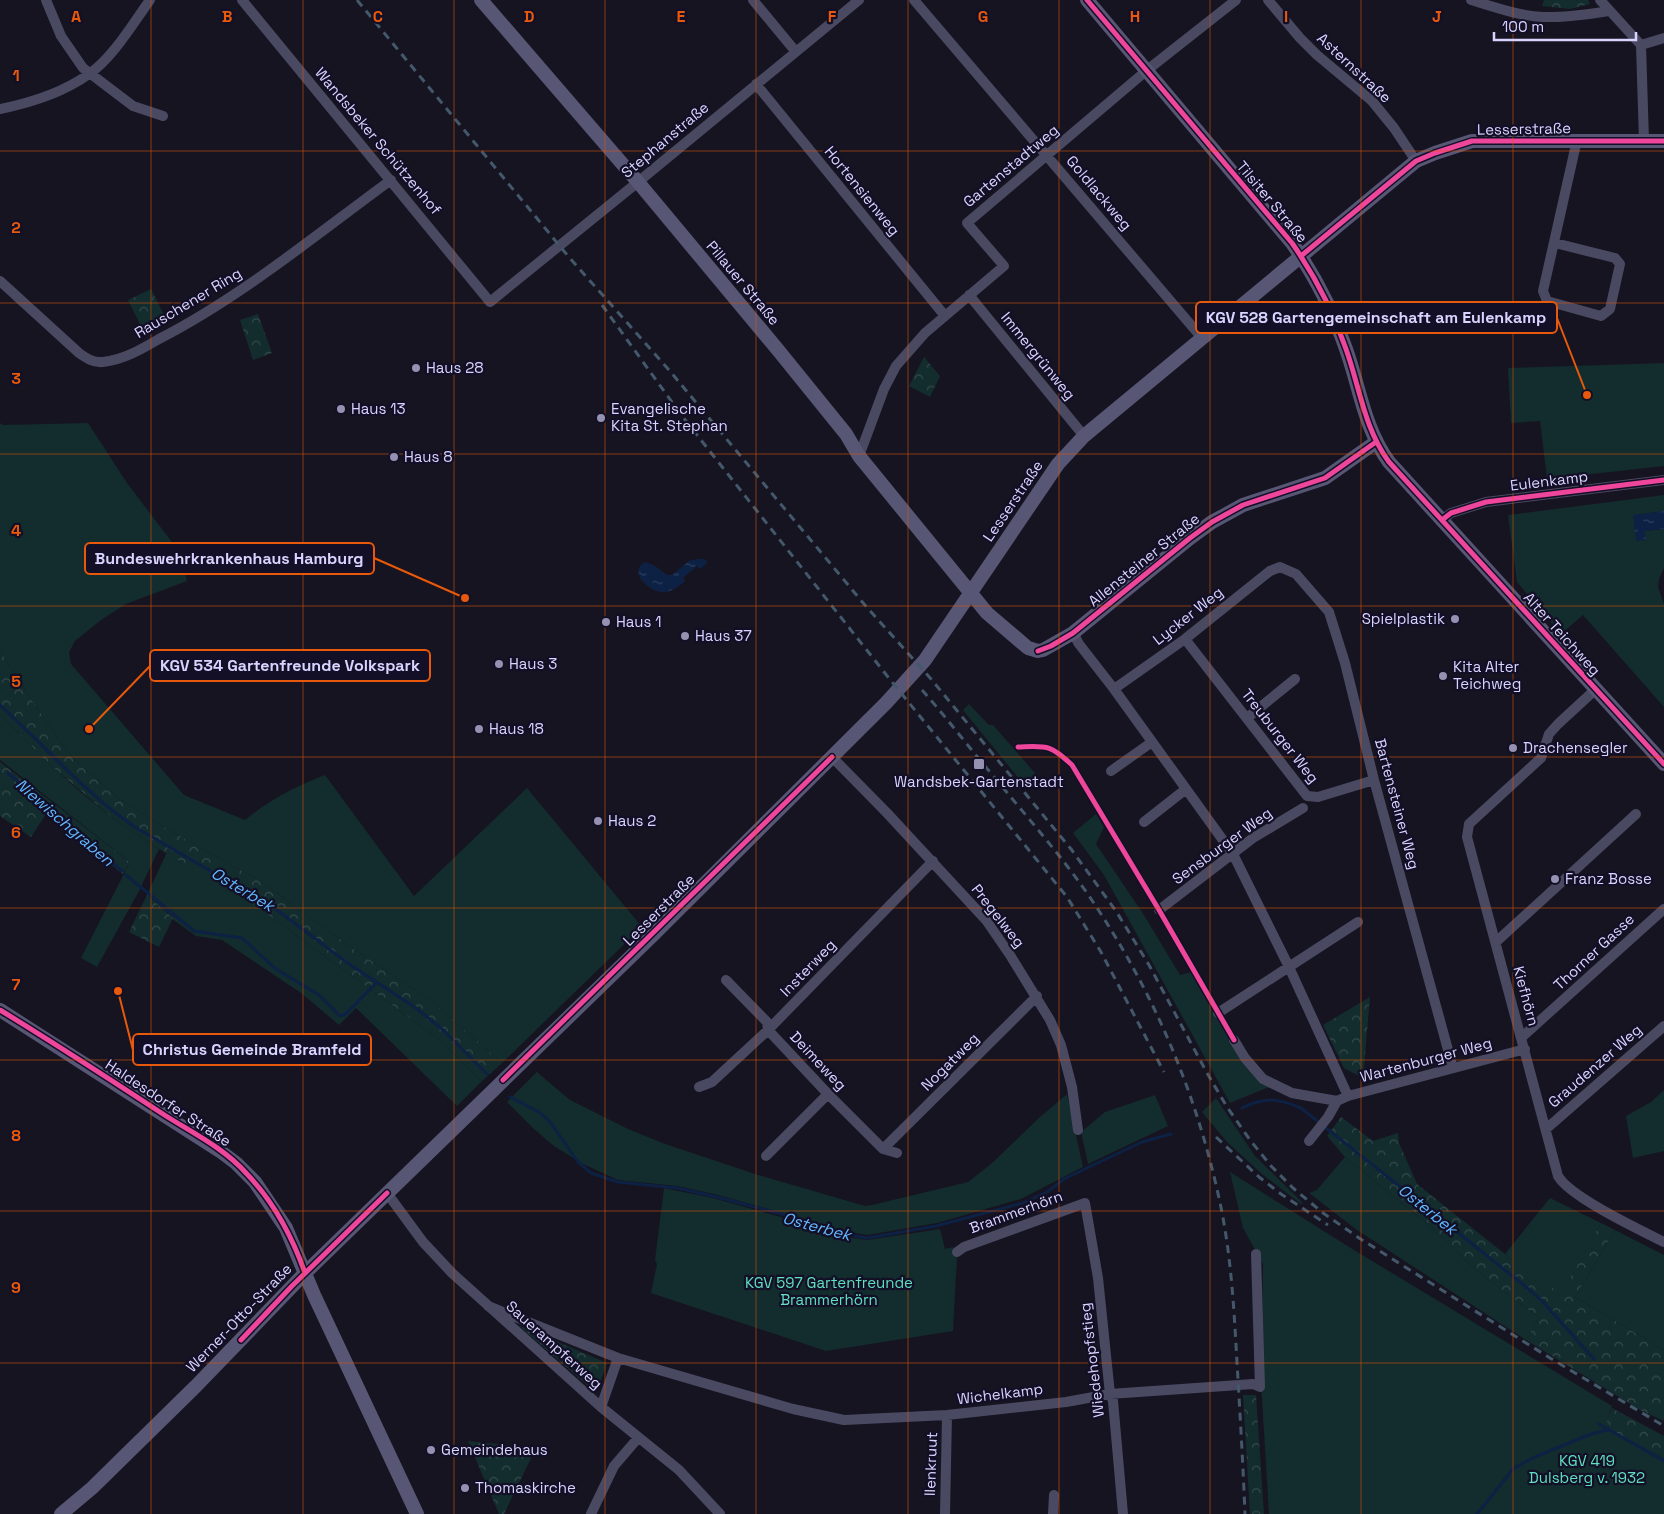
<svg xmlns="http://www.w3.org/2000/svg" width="1664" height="1514" viewBox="0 0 1664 1514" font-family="'Space Grotesk',sans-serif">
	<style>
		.green { fill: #132c2d }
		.forest { fill: url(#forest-crowns) }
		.water { fill: url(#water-ripples) }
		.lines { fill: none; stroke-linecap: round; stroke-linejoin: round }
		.stream { stroke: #0d2144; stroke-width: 3 }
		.street { stroke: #4a4962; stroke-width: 10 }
		.secondary { stroke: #575674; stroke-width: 14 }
		.rail { stroke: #43596b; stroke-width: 3; stroke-dasharray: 8 6; stroke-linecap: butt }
		.cycleway-casing { stroke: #130f26; stroke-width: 8 }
		.cycleway { stroke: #ed469a; stroke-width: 5 }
		.grid { fill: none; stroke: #e8590c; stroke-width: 1; stroke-opacity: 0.55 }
		.poi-dot { fill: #9591b1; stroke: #130f26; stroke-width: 2 }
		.labels { text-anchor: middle; stroke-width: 4.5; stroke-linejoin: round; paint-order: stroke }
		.street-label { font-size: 15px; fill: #d9d4ff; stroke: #130f26 }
		.poi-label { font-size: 15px; fill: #d9d4ff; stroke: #130f26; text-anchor: start }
		.park-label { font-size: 15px; fill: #5fe0c0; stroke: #130f26 }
		.water-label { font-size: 16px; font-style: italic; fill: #62b6ff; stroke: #130f26 }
		.grid-label { font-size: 16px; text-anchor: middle; font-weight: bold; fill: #e8590c; stroke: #130f26; stroke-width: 4.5; stroke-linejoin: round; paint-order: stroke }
		.leader { fill: none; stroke: #e8590c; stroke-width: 2 }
		.callout-dot { fill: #e8590c; stroke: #130f26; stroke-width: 2 }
		.callout { fill: #130f26; stroke: #e8590c; stroke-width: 2 }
		.callout-label { font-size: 16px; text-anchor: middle; font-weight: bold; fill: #d9d4ff }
	</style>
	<defs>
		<pattern id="forest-crowns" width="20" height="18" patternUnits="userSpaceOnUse" patternTransform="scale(1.25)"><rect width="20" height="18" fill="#132c2d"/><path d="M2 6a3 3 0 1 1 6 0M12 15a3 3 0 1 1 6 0" fill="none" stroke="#354a4c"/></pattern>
		<pattern id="water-ripples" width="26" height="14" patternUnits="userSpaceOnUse" patternTransform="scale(1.25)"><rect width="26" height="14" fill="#0d2144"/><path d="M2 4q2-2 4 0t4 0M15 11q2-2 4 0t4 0" fill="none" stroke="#304060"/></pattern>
	</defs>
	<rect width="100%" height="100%" fill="#161421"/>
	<path class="green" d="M1664,363V466L1547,479L1540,421L1511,423L1508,368Z
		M0,423L3,425L88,423L127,483L181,554L187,581L126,604L101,620L75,641L69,652L71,664L184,795L245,820C269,800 296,786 325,775L414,896L527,788L642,927L502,1063L433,1002L355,950L260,881L162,826L120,799L79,764L63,746L19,681L0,650Z
		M1664,495V511L1634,515L1645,531L1664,529V568L1659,579L1658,587L1664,604V707L1583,615L1561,634L1517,582L1508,515Z
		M969,704L989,725H993L1035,773L1024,785L963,710Z
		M0,714L48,763L83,794L115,820L159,849L139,891L97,967L81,958L130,862L0,760Z
		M1096,814L1104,827L1096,844L1144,915L1180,975L1192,972L1244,1063L1269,1087L1230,1103L1104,875L1073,833Z
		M167,852L245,898L436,1037L482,1081L457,1106L356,1008L339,1025L301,993L222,940L196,936L172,919L173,917L147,895Z
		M537,1072L570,1100L628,1129L665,1144L755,1174L865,1206L872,1205L968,1182L991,1164L1039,1118L1067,1094L1083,1167L1021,1199L937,1223L868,1235L834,1230L790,1215L714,1194L677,1186L618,1180L583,1164L554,1146L534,1129L507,1102Z
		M1664,1090V1151L1633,1158L1626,1116L1651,1102Z
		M1155,1095L1168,1126L1088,1164L1081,1132L1105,1112Z
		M1216,1098L1255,1156L1303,1203L1301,1204L1263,1175L1227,1142L1202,1112Z
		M1345,1157L1436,1231L1476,1270L1539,1318L1526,1340L1357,1230L1309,1193L1317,1190Z
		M1230,1172L1354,1250L1612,1406L1605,1429L1664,1458V1514H1269L1261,1383L1263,1264L1243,1228Z
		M664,1188L713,1198L788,1219L808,1228L833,1235L867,1240L940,1229L945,1249L954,1247L957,1257L953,1331L826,1351L651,1293L657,1264L655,1260Z
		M1550,1198L1601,1223L1561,1295L1505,1254Z
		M1615,1230L1664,1255V1350L1575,1297Z"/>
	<path class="forest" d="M1544,0H1588L1590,4L1570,9L1542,6Z
		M151,289L164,315L141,326L128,300Z
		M258,314L272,353L253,360L240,320Z
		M924,357L940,376L930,397L909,386Z
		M0,650L19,681L63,746L79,764L120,799L162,826L260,881L355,950L433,1002L502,1063L482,1081L436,1037L245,898L159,849L115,820L48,763L0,714Z
		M0,762L130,862L123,874L46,814L31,837L0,816Z
		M147,895L173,918L159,947L129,932Z
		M1370,997L1363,1078L1344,1068L1323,1025Z
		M1341,1117L1373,1141L1398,1133L1399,1143L1417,1184L1505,1254L1561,1294L1601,1223L1615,1230L1575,1297L1664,1350V1421L1642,1411L1526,1340L1539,1318L1476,1270L1436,1231L1345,1157L1327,1136Z
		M518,1325L607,1363L596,1393Z
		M1243,1395H1256L1264,1514H1250Z
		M1612,1408L1664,1436V1458L1604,1429Z
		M468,1441L534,1448L533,1454L504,1514H499Z"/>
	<path class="water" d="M1664,511V529L1645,531L1646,540L1636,541L1633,515Z
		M698,559H703L707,561L706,564L700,569L697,566L683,578L685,581C679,586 672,592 664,592C650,593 627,572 645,562L655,566L667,575H672L689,561Z"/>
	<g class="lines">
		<path class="stream" d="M0,705C44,745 83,791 133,826L273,907L349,964L416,1008L442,1029L487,1074
			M8,773L122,871
			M126,875L194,931L242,938L276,969L319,995L340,1016L346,1014L377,982
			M510,1097L539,1112L550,1122L578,1162L591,1173L618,1182L677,1188L713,1196L789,1216L809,1226L833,1232L867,1238L936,1226L1023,1203L1047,1192L1064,1179L1142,1142L1171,1134
			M1242,1108C1265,1097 1277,1098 1301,1108L1525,1286L1543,1302L1594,1359
			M1599,1424L1664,1461
			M1477,1514L1514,1468L1535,1457L1591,1434L1608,1430"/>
		<path class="street" d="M46,0L61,36L83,68L133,106L163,116
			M242,0L490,302L638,182L859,0
			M753,0L796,52
			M914,0L1202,338
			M1268,0L1300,38L1317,55L1372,101L1394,128L1416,161
			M1471,0C1494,7 1519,16 1543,17C1565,18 1588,14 1609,11
			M1600,0L1641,45L1644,141
			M1641,45L1664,38
			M756,84L945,316
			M0,109C30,103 64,92 89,74C112,59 134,22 150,0
			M1555,243L1615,258L1620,264L1610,309L1601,316L1547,301L1543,291L1577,140
			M0,281L79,353C86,358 93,363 103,362C123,360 142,349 159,339C241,297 317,234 391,180
			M969,295L1084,436
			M859,456L884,389L896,366L925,333L1004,266L967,223L1146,71L1236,0
			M1442,520L1451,513L1486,502L1664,480
			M1073,633L1079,644L1114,689L1233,854L1289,967L1348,1096
			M1185,639L1307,796L1318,797L1374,780
			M1114,689L1185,639L1270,571L1280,567L1296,574L1329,612L1345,663L1374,780L1453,1068
			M1596,689L1558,724L1549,734L1541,758L1469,824L1467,837L1558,1176C1570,1197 1640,1230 1664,1242
			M1247,718L1295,679
			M832,757L887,813L986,920L1010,955L1050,1020L1061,1045L1072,1087L1078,1130
			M1111,771L1152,742
			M1144,822L1186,789
			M1159,910L1253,838L1303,808
			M1496,942L1636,814
			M726,980L767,1022L768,1030L828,1094L883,1149L897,1153
			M1218,1013L1358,922
			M1522,1037L1664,909
			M1234,1040L1245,1058L1263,1079L1292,1093L1337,1101L1348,1096L1525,1049
			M699,1087L712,1082L768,1030L933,861
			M1546,1129L1664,1026
			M1309,1141L1328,1117L1337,1101
			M883,1149L1037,996
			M766,1156L828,1094
			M387,1193L423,1242L452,1273L601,1407L679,1470L720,1514
			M957,1252L964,1247L1085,1203L1098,1278L1110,1394L1113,1401L1123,1514
			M488,1306L618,1358L793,1409L844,1420L947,1415L1066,1402L1110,1394L1253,1384L1260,1387L1256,1254
			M601,1407L618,1358
			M591,1514L614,1466L638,1438
			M945,1514L947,1415
			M1053,1514L1054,1495"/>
		<path class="secondary" d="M481,0L638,182L778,350L846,434L859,456L987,613L1028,648L1038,651L1043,650L1073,633L1190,538L1212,522L1243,505L1325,478L1376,442
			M1087,0L1292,243C1315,276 1333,311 1346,349C1360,388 1364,428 1389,462L1664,764
			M0,1010L220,1151L236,1163L255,1182L286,1228L314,1295L417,1514
			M61,1514L92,1488L196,1386L305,1273L653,935L886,703L925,660L1058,464L1084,436L1416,161L1435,153L1472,141H1664"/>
		<path class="rail" d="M357,0L568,256L669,370L864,604L931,679L1071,849L1116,911L1149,965L1207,1073L1227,1107L1250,1140L1271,1166L1293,1188L1323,1213L1359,1238L1550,1358L1664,1426
			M602,305L682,416L888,677L1067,897L1101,952L1164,1072
			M922,690C947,718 970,749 995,778C1026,816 1059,853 1087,893C1151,986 1195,1088 1219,1198C1231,1252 1234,1308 1237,1363C1240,1413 1243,1464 1245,1514
			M1216,1137L1259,1177L1281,1194L1328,1225"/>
		<g class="cycleway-casing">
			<path id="cycleway" d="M1087,0L1292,243C1315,276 1333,311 1346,349C1360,388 1364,428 1389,462L1664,764
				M1301,256L1416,161L1435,153L1472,141H1664
				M1442,520L1451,513L1486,502L1664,480
				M1038,651L1051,646L1073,633L1190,538L1212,522L1243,505L1325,478L1376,442
				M1018,747C1047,746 1050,744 1072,765L1159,910L1234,1040
				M0,1010C56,1044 111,1080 166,1116C193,1133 225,1149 246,1173C274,1202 292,1236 305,1273
				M503,1080L832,757
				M241,1340L292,1286L387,1193"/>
		</g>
		<use href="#cycleway" class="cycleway"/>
	</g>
	<path class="grid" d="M151,0V1514M303,0V1514M454,0V1514M605,0V1514M756,0V1514M908,0V1514M1059,0V1514M1210,0V1514M1361,0V1514M1513,0V1514M0,151H1664M0,303H1664M0,454H1664M0,606H1664M0,757H1664M0,908H1664M0,1060H1664M0,1211H1664M0,1363H1664"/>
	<g class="poi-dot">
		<circle cx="416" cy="368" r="5"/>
		<circle cx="341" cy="409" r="5"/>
		<circle cx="601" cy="418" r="5"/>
		<circle cx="394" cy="457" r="5"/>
		<circle cx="1455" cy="619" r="5"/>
		<circle cx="606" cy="622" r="5"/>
		<circle cx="685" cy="636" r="5"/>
		<circle cx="499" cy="664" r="5"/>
		<circle cx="1443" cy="676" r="5"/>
		<circle cx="479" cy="729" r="5"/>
		<circle cx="1513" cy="748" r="5"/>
		<rect x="973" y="758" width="12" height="12" rx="2.5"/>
		<circle cx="598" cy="821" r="5"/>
		<circle cx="1555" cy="879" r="5"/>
		<circle cx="431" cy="1450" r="5"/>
		<circle cx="465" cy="1488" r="5"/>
	</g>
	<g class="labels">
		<g class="street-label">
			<text transform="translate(1354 68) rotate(43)" y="5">Asternstraße</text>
			<text transform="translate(1524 129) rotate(-1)" y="5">Lesserstraße</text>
			<text transform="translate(665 140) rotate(-40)" y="5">Stephanstraße</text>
			<text transform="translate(378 141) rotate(50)" y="5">Wandsbeker Schützenhof</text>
			<text transform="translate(1011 166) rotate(-40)" y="5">Gartenstadtweg</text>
			<text transform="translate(862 191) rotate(51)" y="5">Hortensienweg</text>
			<text transform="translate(1099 193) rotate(50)" y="5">Goldlackweg</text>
			<text transform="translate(1272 202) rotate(50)" y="5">Tilsiter Straße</text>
			<text transform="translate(743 283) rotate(50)" y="5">Pillauer Straße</text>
			<text transform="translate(188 303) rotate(-31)" y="5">Rauschener Ring</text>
			<text transform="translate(1038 356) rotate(51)" y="5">Immergrünweg</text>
			<text transform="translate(1549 481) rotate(-7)" y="5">Eulenkamp</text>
			<text transform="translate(1013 501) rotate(-56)" y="5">Lesserstraße</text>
			<text transform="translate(1144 560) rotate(-39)" y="5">Allensteiner Straße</text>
			<text transform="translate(1188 616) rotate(-38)" y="5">Lycker Weg</text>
			<text transform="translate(1562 634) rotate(48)" y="5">Alter Teichweg</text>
			<text transform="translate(1280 736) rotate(52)" y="5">Treuburger Weg</text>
			<text transform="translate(1397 804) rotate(75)" y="5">Bartensteiner Weg</text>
			<text transform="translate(1222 846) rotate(-36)" y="5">Sensburger Weg</text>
			<text transform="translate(659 910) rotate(-45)" y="5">Lesserstraße</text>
			<text transform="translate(998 916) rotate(52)" y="5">Pregelweg</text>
			<text transform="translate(1594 952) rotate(-43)" y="5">Thorner Gasse</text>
			<text transform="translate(808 968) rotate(-46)" y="5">Insterweg</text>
			<text transform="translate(1526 996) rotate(75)" y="5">Kiefhörn</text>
			<text transform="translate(1426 1060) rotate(-15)" y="5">Wartenburger Weg</text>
			<text transform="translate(818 1061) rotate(47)" y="5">Deimeweg</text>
			<text transform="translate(950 1062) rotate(-45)" y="5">Nogatweg</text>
			<text transform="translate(1595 1066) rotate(-41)" y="5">Graudenzer Weg</text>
			<text transform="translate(168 1103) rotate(33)" y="5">Haldesdorfer Straße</text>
			<text transform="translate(1016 1212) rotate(-20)" y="5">Brammerhörn</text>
			<text transform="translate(239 1318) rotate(-46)" y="5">Werner-Otto-Straße</text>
			<text transform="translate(554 1345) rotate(42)" y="5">Sauerampferweg</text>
			<text transform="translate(1092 1360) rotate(-97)" y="5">Wiedehopfstieg</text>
			<text transform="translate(1000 1394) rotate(-7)" y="5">Wichelkamp</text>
			<text transform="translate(931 1464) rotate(-88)" y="5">Ilenkruut</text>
		</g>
		<g class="poi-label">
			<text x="426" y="373">Haus 28</text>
			<text x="351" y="414">Haus 13</text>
			<text x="611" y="414">Evangelische<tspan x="611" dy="17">Kita St. Stephan</tspan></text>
			<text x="404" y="462">Haus 8</text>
			<text x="1445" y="624" text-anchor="end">Spielplastik</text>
			<text x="616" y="627">Haus 1</text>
			<text x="695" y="641">Haus 37</text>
			<text x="509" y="669">Haus 3</text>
			<text x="1453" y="672">Kita Alter<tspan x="1453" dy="17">Teichweg</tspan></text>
			<text x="489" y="734">Haus 18</text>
			<text x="1523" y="753">Drachensegler</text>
			<text x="979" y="787" text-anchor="middle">Wandsbek-Gartenstadt</text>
			<text x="608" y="826">Haus 2</text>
			<text x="1565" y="884">Franz Bosse</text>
			<text x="441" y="1455">Gemeindehaus</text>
			<text x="475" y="1493">Thomaskirche</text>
		</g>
		<g class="park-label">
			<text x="829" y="1288">KGV 597 Gartenfreunde<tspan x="829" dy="17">Brammerhörn</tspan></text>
			<text x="1587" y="1466">KGV 419<tspan x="1587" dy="17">Dulsberg v. 1932</tspan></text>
		</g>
		<g class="water-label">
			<text transform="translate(65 822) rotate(41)" y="6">Niewischgraben</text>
			<text transform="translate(243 889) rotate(31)" y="6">Osterbek</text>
			<text transform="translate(1428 1209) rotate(39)" y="6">Osterbek</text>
			<text transform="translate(817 1226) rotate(15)" y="6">Osterbek</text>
		</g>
	</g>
	<g class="grid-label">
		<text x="76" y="22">A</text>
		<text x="227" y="22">B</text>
		<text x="378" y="22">C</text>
		<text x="529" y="22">D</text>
		<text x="681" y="22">E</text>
		<text x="832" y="22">F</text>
		<text x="983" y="22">G</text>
		<text x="1135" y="22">H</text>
		<text x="1286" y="22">I</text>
		<text x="1437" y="22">J</text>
		<text x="16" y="81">1</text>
		<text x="16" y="233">2</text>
		<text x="16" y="384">3</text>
		<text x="16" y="536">4</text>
		<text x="16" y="687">5</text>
		<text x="16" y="838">6</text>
		<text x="16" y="990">7</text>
		<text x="16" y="1141">8</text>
		<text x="16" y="1293">9</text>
	</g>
	<path class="leader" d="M1587 395L1557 318M465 598L374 558M89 729L150 666M118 991L133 1050"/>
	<g class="callout-dot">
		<circle cx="1587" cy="395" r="5"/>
		<circle cx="465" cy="598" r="5"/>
		<circle cx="89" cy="729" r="5"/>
		<circle cx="118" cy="991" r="5"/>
	</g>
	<g class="callout">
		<rect x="1196" y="302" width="361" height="31" rx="5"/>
		<rect x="85" y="543" width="289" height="31" rx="5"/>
		<rect x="150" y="650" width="280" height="31" rx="5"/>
		<rect x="133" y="1034" width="238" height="31" rx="5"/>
	</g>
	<g class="callout-label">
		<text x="1376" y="323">KGV 528 Gartengemeinschaft am Eulenkamp</text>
		<text x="229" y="564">Bundeswehrkrankenhaus Hamburg</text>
		<text x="290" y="671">KGV 534 Gartenfreunde Volkspark</text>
		<text x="252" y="1055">Christus Gemeinde Bramfeld</text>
	</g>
	<path d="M1494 32v8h142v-8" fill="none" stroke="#d9d4ff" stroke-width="2.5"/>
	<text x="1502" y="32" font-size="15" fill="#d9d4ff" stroke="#130f26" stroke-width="4" paint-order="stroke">100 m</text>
</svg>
